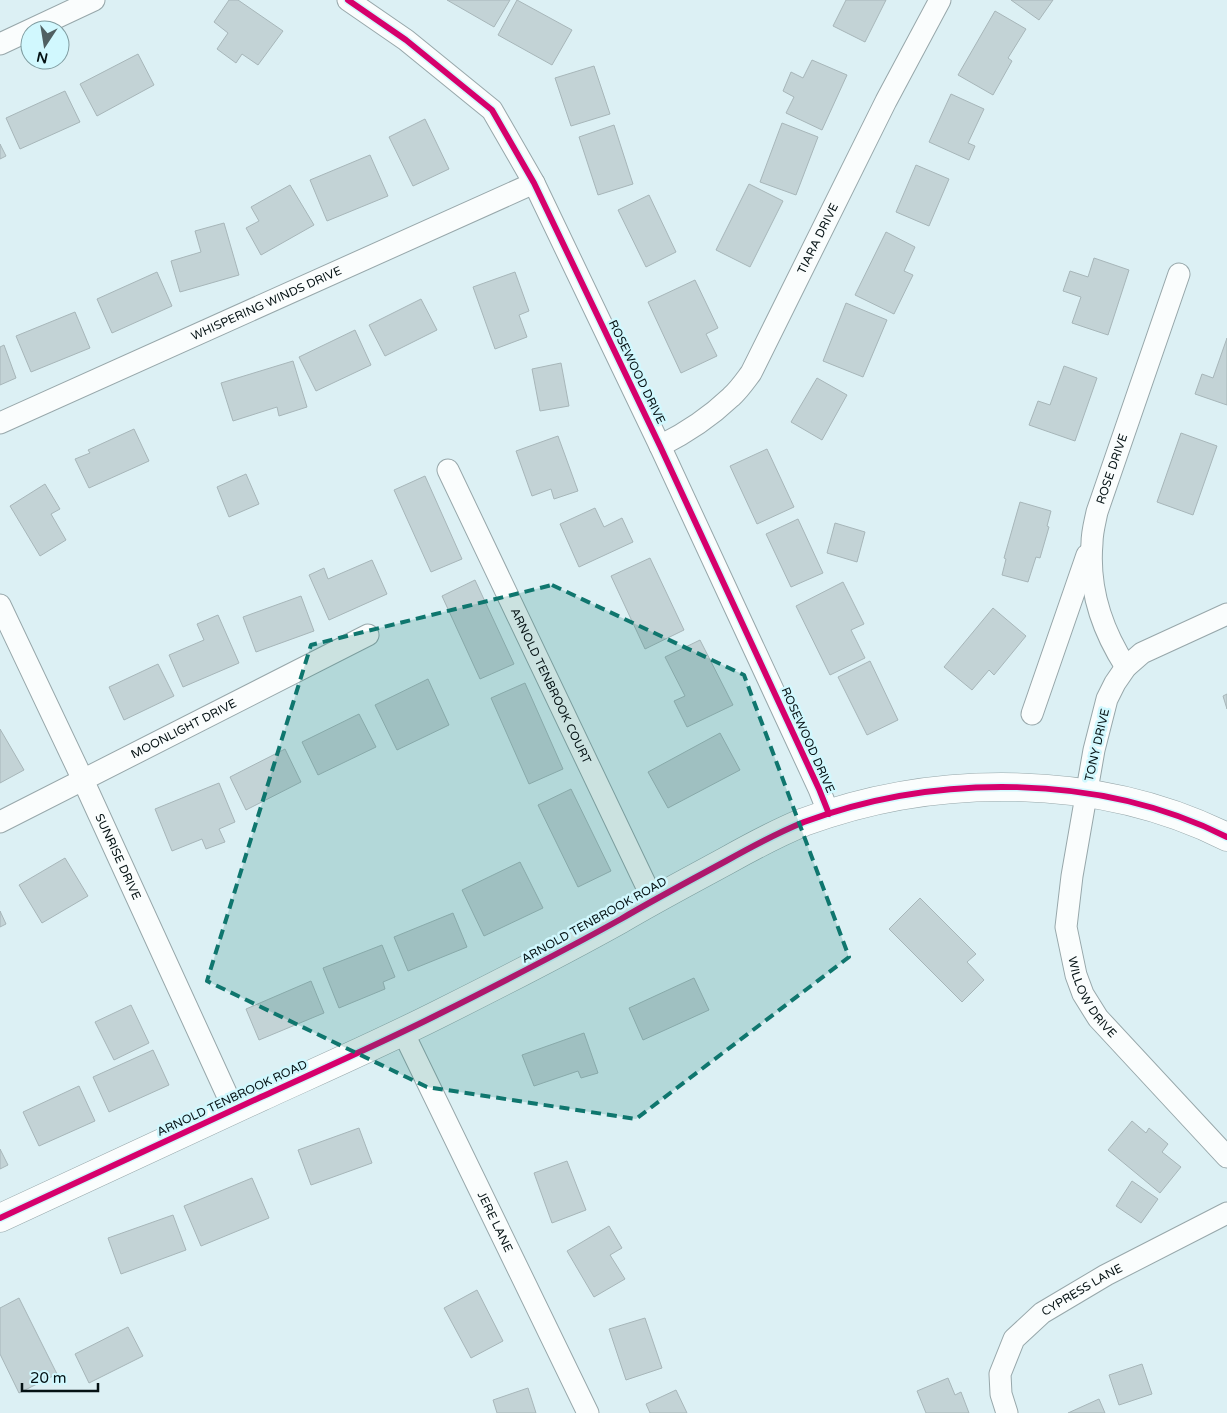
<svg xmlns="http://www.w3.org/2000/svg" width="1227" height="1413" viewBox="0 0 1227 1413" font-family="'Varela Round',sans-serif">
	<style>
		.building { fill: #c3d3d6; stroke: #a7b6b9 }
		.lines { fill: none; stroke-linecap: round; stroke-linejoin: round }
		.street-casing { stroke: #97a7aa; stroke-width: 23 }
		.secondary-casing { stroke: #97a7aa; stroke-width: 29 }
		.street { stroke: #fafdfd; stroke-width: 21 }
		.secondary { stroke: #fafdfd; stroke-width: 28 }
		.cycleway-casing { stroke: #d1f8fe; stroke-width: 9 }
		.cycleway { stroke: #d6006c; stroke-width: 6 }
		.marked { fill: #0f766e; fill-opacity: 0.2; stroke: #0f766e; stroke-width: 4; stroke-dasharray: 10 6; stroke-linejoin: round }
		.labels { text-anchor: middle; stroke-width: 5; stroke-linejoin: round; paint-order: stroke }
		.street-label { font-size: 12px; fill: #051214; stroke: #d1f8fe }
	</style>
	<rect width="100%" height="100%" fill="#dcf0f4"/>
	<path class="building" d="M229,0H238L283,31L258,65L242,54L236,63L217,49L228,33L214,22Z
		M447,0H510L494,27Z
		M517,0L572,30L552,65L498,35Z
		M846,0H886L865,42L833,26Z
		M1011,0H1053L1039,20Z
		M995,11L1026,29L1008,58L1012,61L993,95L958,75Z
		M138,54L154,85L97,116L80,84Z
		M812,60L847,75L822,130L786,113L794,97L783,91L791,72L803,78Z
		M594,66L610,114L571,126L555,78Z
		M65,91L80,122L20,149L6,118Z
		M951,94L984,109L968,143L975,146L969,160L929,142Z
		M425,119L449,169L413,186L389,137Z
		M782,123L818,137L796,195L760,182Z
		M614,125L633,184L598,195L579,137Z
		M0,144L6,156L0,159Z
		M370,155L388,196L327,221L310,180Z
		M916,165L949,179L929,226L896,212Z
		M749,184L783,201L750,267L716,250Z
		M290,185L314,225L261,255L246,228L259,221L251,207Z
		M649,195L676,252L646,267L618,210Z
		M224,223L239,275L180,292L171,261L201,252L195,231Z
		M886,232L915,247L904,271L913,275L894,314L855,295Z
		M1094,258L1129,270L1108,335L1072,323L1081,297L1063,291L1070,271L1088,277Z
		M157,272L172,306L112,333L97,299Z
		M515,272L529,311L519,315L527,337L495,349L473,287Z
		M695,280L718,328L706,334L717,356L681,373L648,302Z
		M421,299L437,330L385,356L369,325Z
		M846,303L887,320L863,377L823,361Z
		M75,312L90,348L31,372L16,336Z
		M355,330L371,365L316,391L299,357Z
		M1227,338V405L1195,394L1202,374L1213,378Z
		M4,345L16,378L0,385V347Z
		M293,361L307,407L279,416L277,407L233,421L221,383Z
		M561,363L569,406L540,411L532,369Z
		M1064,366L1097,378L1075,441L1029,425L1038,401L1050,405Z
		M817,378L847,395L822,440L791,422Z
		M134,429L149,461L89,488L75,459L90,453L88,450Z
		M1181,433L1217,446L1193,515L1157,502Z
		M558,436L578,491L554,499L551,489L532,496L516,451Z
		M767,449L794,507L757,524L730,466Z
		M246,474L259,504L229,517L217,487Z
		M425,476L462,559L431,572L394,490Z
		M45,484L60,509L51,514L66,540L40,556L10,506Z
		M1020,502L1051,511L1047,526L1049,527L1040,558L1036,557L1028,582L1002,575L1006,559L1004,558Z
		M595,508L604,527L622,518L633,542L579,567L560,524Z
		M798,519L823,573L791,587L766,534Z
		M835,523L865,532L857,562L827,553Z
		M650,558L684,630L645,649L611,576Z
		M372,560L387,594L329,620L309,575L324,568L328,579Z
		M475,580L514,664L480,679L442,596Z
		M843,582L864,624L851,630L865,658L830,675L796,606Z
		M301,596L314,631L256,652L243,617Z
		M993,608L1026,636L994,675L989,670L972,690L944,667Z
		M218,615L239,663L183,687L169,655L204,640L197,624Z
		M700,640L733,705L687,727L674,701L685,696L665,657Z
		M870,661L898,720L867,735L838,677Z
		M158,664L174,696L124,720L109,687Z
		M428,679L449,725L397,750L375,705Z
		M525,683L563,769L529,784L491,698Z
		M1227,694V709L1223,696Z
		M359,714L376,747L318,775L302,742Z
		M0,729L24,770L0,783Z
		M720,733L740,770L668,808L648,772Z
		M285,749L301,782L246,810L230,777Z
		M219,783L235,822L219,829L225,842L206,849L202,839L172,851L155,809Z
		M571,789L611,871L578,887L538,805Z
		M65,858L88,896L42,923L19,885Z
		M520,862L543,908L484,936L462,890Z
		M920,898L976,954L967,962L984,980L962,1002L889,929Z
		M0,911L6,924L0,927Z
		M453,913L467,947L408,971L394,937Z
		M382,945L395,977L383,982L385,989L339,1008L323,968Z
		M694,978L709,1010L643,1040L629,1008Z
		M311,981L324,1013L259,1040L246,1009Z
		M131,1005L149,1043L114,1060L95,1022Z
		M584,1033L598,1073L581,1078L578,1071L534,1086L522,1055Z
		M153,1050L169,1085L109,1112L93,1077Z
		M79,1086L95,1121L39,1146L23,1112Z
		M1132,1121L1146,1133L1149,1128L1168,1144L1162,1152L1181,1167L1160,1193L1108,1150Z
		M359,1128L372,1163L311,1185L298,1150Z
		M0,1149L8,1165L0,1169Z
		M567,1161L586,1210L552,1223L534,1173Z
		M252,1178L269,1218L201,1246L184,1206Z
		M1132,1181L1158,1199L1141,1223L1116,1206Z
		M173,1215L186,1250L121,1274L108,1238Z
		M609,1226L622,1248L610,1255L625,1279L594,1297L567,1251Z
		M477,1290L503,1341L471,1358L444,1308Z
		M19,1298L57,1374L19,1393L0,1354V1308Z
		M645,1318L662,1368L626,1380L609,1329Z
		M128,1327L143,1356L89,1383L75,1354Z
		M1142,1364L1152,1394L1119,1405L1109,1375Z
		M948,1378L955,1395L961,1392L969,1413H926L917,1391Z
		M528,1388L536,1413H497L493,1400Z
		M676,1390L687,1413H650L646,1404Z
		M1099,1399L1105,1413H1068Z"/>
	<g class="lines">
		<g class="street-casing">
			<g id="street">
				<path d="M348,0L406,40L492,110L534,183L660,446L819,789L829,814"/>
				<path d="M0,44L94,0"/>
				<path id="s1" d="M0,423L534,183"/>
				<path id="s2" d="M660,446C686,433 710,417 731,397C739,390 745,381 751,373L886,101L940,0"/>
				<path id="s3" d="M448,470L653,900"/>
				<path id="s4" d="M0,605L83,780L234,1110"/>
				<path id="s5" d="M1227,614L1142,653L1126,667L1115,683L1107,699L1094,750L1072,876L1066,927L1076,975L1083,994L1098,1018L1227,1157"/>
				<path id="s6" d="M1126,667C1102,630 1088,588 1092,543C1092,532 1095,522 1097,512L1179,274"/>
				<path d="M1032,714L1087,555"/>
				<path id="s7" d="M0,822L368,635"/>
				<path id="s8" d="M403,1032L588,1413"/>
				<path id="s9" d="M1007,1413L1001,1394L1000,1374L1014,1339L1042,1313L1106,1275L1227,1213"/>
			</g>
		</g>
		<g class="secondary-casing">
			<path id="secondary" d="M0,1218C87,1178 174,1137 261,1097C320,1070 379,1044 437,1015C499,984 560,953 621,919C655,899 691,880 726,861C751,847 777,833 804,822C936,773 1099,773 1227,837"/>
		</g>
		<use href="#street" class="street"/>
		<use href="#secondary" class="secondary"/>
		<g class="cycleway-casing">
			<path id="cycleway" d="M348,0L406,40L492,110L534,183L660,446L819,789L829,814
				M0,1218C87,1178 174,1137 261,1097C320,1070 379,1044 437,1015C499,984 560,953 621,919C655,899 691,880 726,861C751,847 777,833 804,822C936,773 1099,773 1227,837"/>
		</g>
		<use href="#cycleway" class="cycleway"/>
	</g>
	<path class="marked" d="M552,585L744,675L849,957L636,1119L427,1087L207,981L311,645Z"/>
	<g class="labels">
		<g class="street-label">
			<text dy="4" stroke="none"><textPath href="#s2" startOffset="268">TIARA DRIVE</textPath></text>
			<text dy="4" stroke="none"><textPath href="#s1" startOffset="292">WHISPERING WINDS DRIVE</textPath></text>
			<text transform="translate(637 372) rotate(64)" y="4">ROSEWOOD DRIVE</text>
			<text dy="4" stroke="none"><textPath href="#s6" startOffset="208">ROSE DRIVE</textPath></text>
			<text dy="4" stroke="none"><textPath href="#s3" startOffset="239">ARNOLD TENBROOK COURT</textPath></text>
			<text dy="4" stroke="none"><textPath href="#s7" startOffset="206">MOONLIGHT DRIVE</textPath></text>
			<text transform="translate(808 740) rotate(66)" y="4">ROSEWOOD DRIVE</text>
			<text transform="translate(1097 745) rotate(-77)" y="4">TONY DRIVE</text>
			<text dy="4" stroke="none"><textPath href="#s4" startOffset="278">SUNRISE DRIVE</textPath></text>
			<text transform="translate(594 920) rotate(-29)" y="4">ARNOLD TENBROOK ROAD</text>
			<text dy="4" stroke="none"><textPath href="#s5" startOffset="460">WILLOW DRIVE</textPath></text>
			<text transform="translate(232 1098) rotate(-25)" y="4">ARNOLD TENBROOK ROAD</text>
			<text dy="4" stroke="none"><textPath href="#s8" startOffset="211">JERE LANE</textPath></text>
			<text dy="4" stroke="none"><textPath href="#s9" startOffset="162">CYPRESS LANE</textPath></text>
		</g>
	</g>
	<g transform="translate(45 45) rotate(192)"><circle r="24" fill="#d1f8fe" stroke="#7f9ca0"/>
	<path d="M0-4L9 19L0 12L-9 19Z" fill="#506062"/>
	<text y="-8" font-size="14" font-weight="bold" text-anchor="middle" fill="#051214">N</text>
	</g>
	<path d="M22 1383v8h76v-8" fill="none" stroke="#051214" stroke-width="2.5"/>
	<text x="30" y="1383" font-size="15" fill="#051214" stroke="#d1f8fe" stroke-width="4" paint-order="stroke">20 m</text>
</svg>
